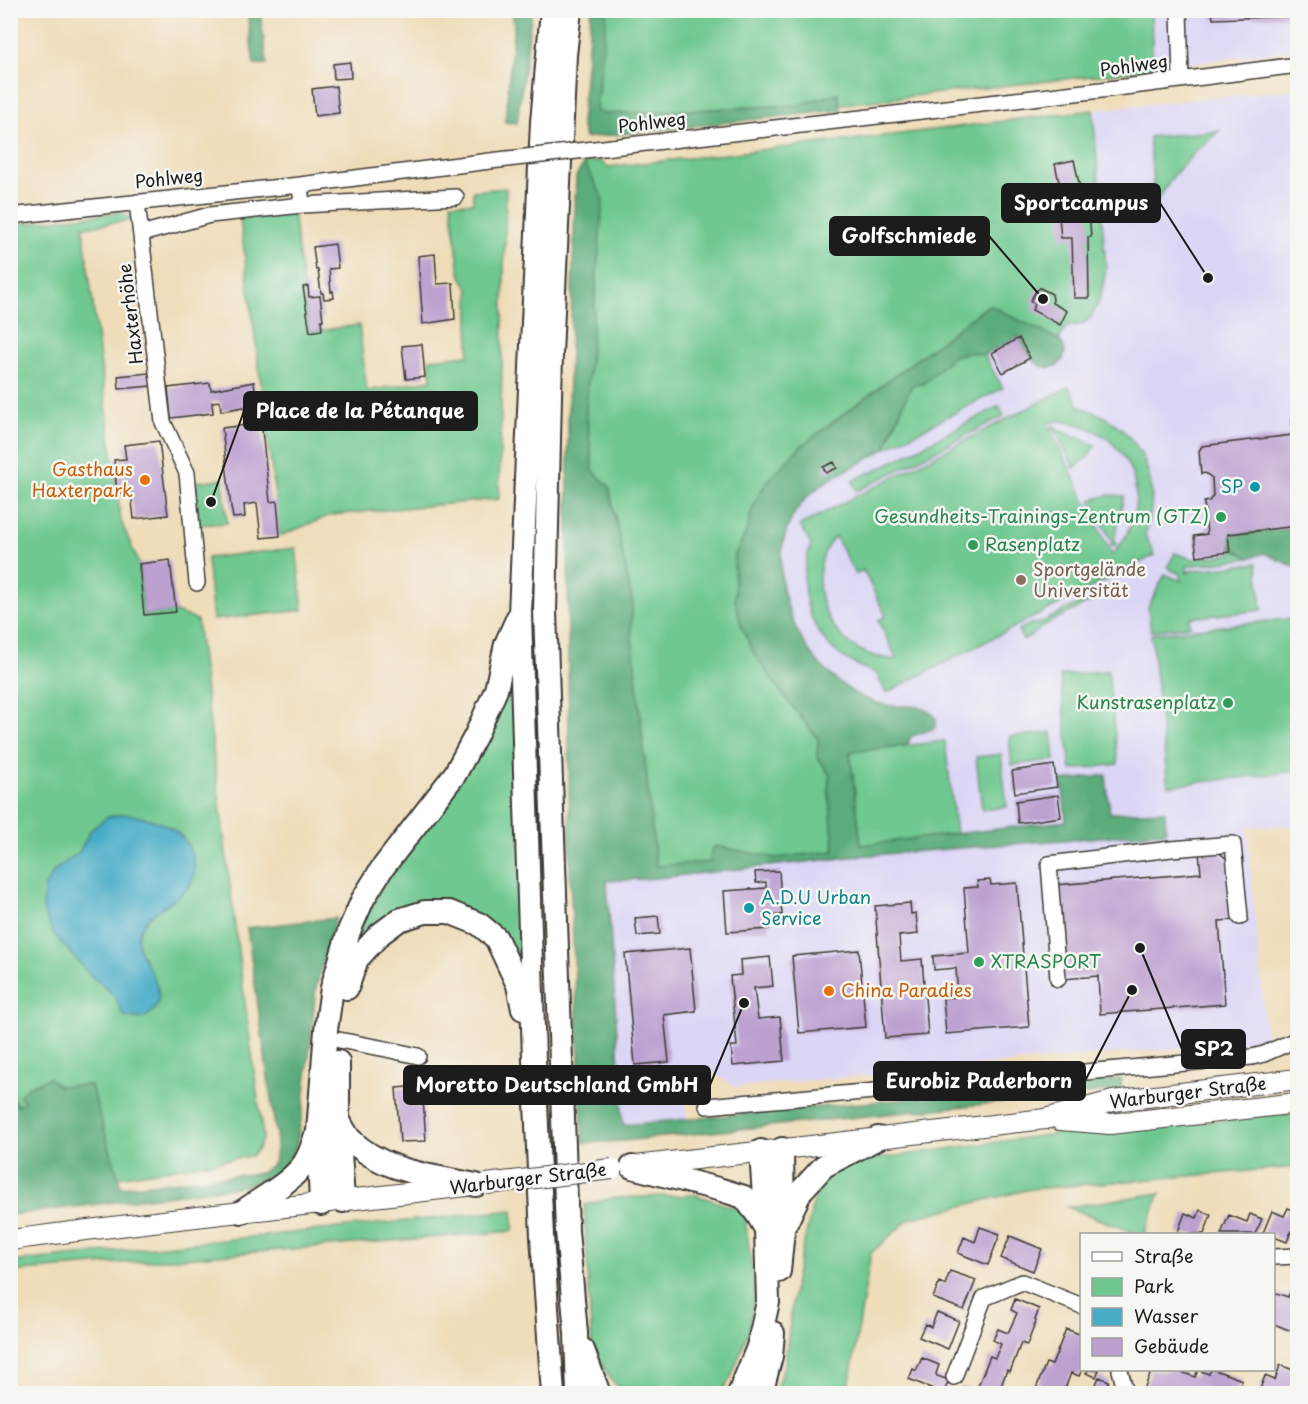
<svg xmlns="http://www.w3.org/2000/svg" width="1308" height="1404" viewBox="0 0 1308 1404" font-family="'Playpen Sans',sans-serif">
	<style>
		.built { fill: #dcd6f6 }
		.green { fill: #6ec88f; stroke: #457256; stroke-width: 1.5; fill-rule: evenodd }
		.forest { fill: #5aac7a; stroke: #3b644b; stroke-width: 1.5 }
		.water { fill: #47acc6; stroke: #326471; stroke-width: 1.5 }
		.building { fill: #bca0d0 }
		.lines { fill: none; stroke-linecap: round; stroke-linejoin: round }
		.minor-casing { stroke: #3c3934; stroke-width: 18 }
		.major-casing { stroke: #3c3934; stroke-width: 22 }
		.highway-casing { stroke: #3c3934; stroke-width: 26 }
		.minor { stroke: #fff; stroke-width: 15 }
		.major { stroke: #fff; stroke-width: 20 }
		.highway { stroke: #fff; stroke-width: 22 }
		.minor-bridge-casing { stroke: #3c3934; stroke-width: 18; stroke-linecap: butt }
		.major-bridge-casing { stroke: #3c3934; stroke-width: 22; stroke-linecap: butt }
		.minor-bridge { stroke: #fff; stroke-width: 15 }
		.major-bridge { stroke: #fff; stroke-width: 20 }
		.food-dot { fill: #e8710a; stroke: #f6f6f2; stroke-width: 2 }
		.culture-dot { fill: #0f9aa8; stroke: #f6f6f2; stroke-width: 2 }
		.leisure-dot { fill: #2e9e5b; stroke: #f6f6f2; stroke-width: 2 }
		.education-dot { fill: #8d6e63; stroke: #f6f6f2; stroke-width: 2 }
		.labels { text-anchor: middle; stroke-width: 5; stroke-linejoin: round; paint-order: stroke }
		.street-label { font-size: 18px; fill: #1c1c1c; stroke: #f6f6f2 }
		.food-label { font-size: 18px; fill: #c56008; stroke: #f6f6f2; text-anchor: end }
		.culture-label { font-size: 18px; fill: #0d838f; stroke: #f6f6f2; text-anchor: end }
		.leisure-label { font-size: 18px; fill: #27864d; stroke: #f6f6f2; text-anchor: end }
		.education-label { font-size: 18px; fill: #785e54; stroke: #f6f6f2; text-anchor: start }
		.leader { fill: none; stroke: #1c1c1c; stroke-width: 2 }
		.callout-dot { fill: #1c1c1c; stroke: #f6f6f2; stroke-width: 2 }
		.callout { fill: #1c1c1c; stroke: #1c1c1c; stroke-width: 2 }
		.callout-label { font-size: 20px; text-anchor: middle; font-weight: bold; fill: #fff }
	</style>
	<rect width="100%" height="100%" fill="#f6f6f2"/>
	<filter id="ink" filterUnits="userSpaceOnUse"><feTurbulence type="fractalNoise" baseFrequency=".0167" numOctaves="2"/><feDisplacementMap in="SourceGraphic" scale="12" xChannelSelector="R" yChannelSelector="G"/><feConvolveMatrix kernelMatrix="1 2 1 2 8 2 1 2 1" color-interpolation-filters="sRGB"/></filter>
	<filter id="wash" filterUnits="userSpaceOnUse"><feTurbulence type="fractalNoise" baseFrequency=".008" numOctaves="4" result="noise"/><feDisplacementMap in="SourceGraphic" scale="24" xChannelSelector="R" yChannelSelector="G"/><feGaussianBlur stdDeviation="1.35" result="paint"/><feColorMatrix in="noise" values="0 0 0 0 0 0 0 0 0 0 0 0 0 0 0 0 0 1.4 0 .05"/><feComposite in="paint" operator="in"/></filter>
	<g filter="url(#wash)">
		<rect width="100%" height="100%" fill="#efddba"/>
		<path class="built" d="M1151,11H1297V49L1153,69Z
			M1297,89V825L1247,827L1266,1037L1237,1043L735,1087L712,1072L683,1076L687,1119L623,1125L606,881L657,878L859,856L751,625L815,434L989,305L1059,340L1066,327L1103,226L1093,110Z"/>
		<path class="green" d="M605,11H1151L1153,69L843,104L606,114L601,136L590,137Z
			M1093,110L1106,268C1104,281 1099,310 1089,319C1083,325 1074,326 1066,327L1059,340L989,305L800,447L767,482L754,503L859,856L657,878L593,471L586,410L584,163L600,161L608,167L850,140Z
			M1219,131L1196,151L1174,175L1155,204L1149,137Z
			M506,188L499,499L331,515L280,536L240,219L293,211L309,332L359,325L367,391L431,380L430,359L469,355V290L460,274L451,203H473V191Z
			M121,212L133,220L83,227L121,521L139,564L144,615L176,612L197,620L239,958L263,1137L258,1149L251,1156L118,1177L11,1185V225Z
			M969,352L984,355L1003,388L885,449L912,384H923L953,356Z
			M1069,387L1080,407C1088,410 1097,413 1105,417C1148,443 1161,489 1145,535L1155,555L886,693L876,673C863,668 850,663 839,654C806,628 796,583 811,545L800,525ZM1058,421C1130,425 1161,502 1112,555L1047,423ZM835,536L855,574L863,570L886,616L878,620L897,659C849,660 813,616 820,569C822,557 827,544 835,536Z
			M999,406L1004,416L857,491L852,481L870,472L871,473Z
			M1053,425L1056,427V429L1095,445L1087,458L1074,468L1055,430L1051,428Z
			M223,479L227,523L199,525L195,482Z
			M1108,495L1124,496L1114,541L1116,544L1114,547L1110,545L1112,542L1091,500Z
			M1231,547L1250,558L1187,566V573H1189V571L1257,563L1262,610L1189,618L1190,626L1151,631L1148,608L1165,574L1181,581L1180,574L1171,570L1168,566L1175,553L1193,559L1232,554Z
			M296,548L303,610L213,620L207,558Z
			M1116,584L1117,588L1041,627L1035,633L1023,640L1018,630L1030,624L1040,623Z
			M1297,618V771L1168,786L1151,634Z
			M516,652L522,968L502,932L426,906L353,955L361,924Z
			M1108,670L1118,764L1071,770L1060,676Z
			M1052,732L1055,760L1012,765L1009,737Z
			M945,741L956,834L861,846L850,752Z
			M1001,754L1007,807L982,810L976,757Z
			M1297,1113V1167L1030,1189L909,1219L871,1253L850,1380L843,1393L774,1394L785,1363L795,1280L815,1196L824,1172L847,1163L1096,1128L1111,1131Z
			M1160,1193L1144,1234H1137L1067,1207Z
			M696,1195L744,1211L755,1291L748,1333L731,1378L720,1393H625L612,1381L592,1348L584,1205L613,1198Z
			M513,1210V1231L11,1272V1262Z"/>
		<path class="forest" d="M247,11H260L267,64L254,65Z
			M512,11H532L517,123L505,122L514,23Z
			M591,11H607L596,111L606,114L799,105L838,93L841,110L585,138L581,124Z
			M584,163L603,198L586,410L593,471L609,486L633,605L631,626L656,866L710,862L711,850L715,846L776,858L835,851C832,838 832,826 831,813C830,800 826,788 830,775L817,757L818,739L784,696L754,654L742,628L735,601L734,557L748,528L750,516L759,494L767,482L800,447L989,305L1059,340C1076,358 1051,378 1034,361C1027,355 1023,344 1019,336L984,355L969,352L953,356L923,384L912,385C905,400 899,415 892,431C890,436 888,443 885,448C881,453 843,472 834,477C775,510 770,570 796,628C811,662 848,698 886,705C898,708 910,704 922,708C931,712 940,718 935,728L910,737L908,745L850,752L861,845L1066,821L1062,781L1106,775L1110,813L1165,811L1166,832L859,856L657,878L607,881L623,1125L1121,1079L1122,1090L624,1141L583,1143L570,875L568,654V407L576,177Z
			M1297,528V568L1264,553L1250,558L1231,547L1230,535Z
			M336,918L316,987L304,1103L297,1142L291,1158L281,1170L270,1177L245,1186L11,1215V1096L18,1106L25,1101L19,1096L28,1087L49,1078L58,1086L91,1085L121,1187L261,1173L274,1163L277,1142L247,928Z"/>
		<path class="water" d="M125,814C150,818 179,824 190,850C212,901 147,900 138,935C133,958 174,988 152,1012C144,1021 133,1019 123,1015L115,997L102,984L91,976L53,933L43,911L44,888L55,870L79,852L91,830L107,817Z"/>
		<g id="blocks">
			<path class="building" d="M1212,10H1298V16L1213,19Z
				M350,62L351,78L334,79L333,64Z
				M336,86L339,113L315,116L312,89Z
				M1074,160L1085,211L1088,210L1090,224L1091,237H1088L1089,298H1074L1072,238H1061L1059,217L1066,214L1055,164Z
				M335,244L338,268L329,269L331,292L333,291L334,298L324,299L323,293H321L318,270H316L313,247Z
				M435,254L437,284L453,283L455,319L423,324L418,256Z
				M308,286L309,297L320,296L323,320H321L322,330L310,332L303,287Z
				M1040,288L1052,294L1053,300L1052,303L1067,311L1060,325L1032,310L1035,304L1030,301L1036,291Z
				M1019,338L1030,358L1003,373L992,353Z
				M422,344L425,377L406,379L402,346Z
				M149,373L151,386L119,389L118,376Z
				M254,382L257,404H259L270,502L277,501L280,536L261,538L257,503L244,505L245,517L233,518L231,507L222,428L246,425L244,407L221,411L220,401L212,402L213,413L171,418L168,388L210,383L211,390Z
				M1298,410V526L1228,534L1230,552L1197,556L1194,536L1207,534L1204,502L1209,501L1213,496L1212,478L1205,473L1201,474L1199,451L1202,446L1292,435L1291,420Z
				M159,441L168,515L134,519L131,492L117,493L114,460L126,459L124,445Z
				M834,462L837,468L826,473L823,467Z
				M170,560L176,612L144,615L139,564Z
				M1054,765L1057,787L1015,793L1012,771Z
				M1058,795L1061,817L1018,823L1016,801Z
				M1217,851L1228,860L1234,920L1219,921L1225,1004L1100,1014L1098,976L1063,979L1055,885L1201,873L1199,853Z
				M779,871L782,915L768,916L769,929L727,932L724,891L766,888V882L756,883L755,872Z
				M990,880L991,885L1017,883L1029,1027L946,1034L943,998L958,997L956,968L934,970L933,956L969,953L964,888L978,887L977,881Z
				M910,903L911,914L916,913L918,934L899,936L901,961L922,959L928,1035L885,1038L875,906Z
				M658,916L660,934L637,936L635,918Z
				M690,948L696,1011L664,1015L669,1062L635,1065L625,954Z
				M859,950L866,1027L799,1033L792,956Z
				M770,957L773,986L754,988L758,1019L780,1017L784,1061L733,1066L731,1046H737L730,976L741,975L740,960Z
				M422,1086L426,1141L400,1142L396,1088Z
				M1288,1208L1298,1212L1297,1234L1291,1231L1287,1242L1274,1237V1234L1263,1233L1272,1211L1284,1216Z
				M1200,1210L1211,1215L1204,1234H1177L1185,1213L1197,1218Z
				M1250,1214L1262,1219L1255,1234H1221L1229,1215L1247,1222Z
				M980,1227L1000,1234L988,1265L958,1253L964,1237L975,1242Z
				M1010,1236L1042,1249L1033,1271L1001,1258Z
				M950,1271L976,1280L964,1310L933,1298L939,1282L945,1285Z
				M1291,1290L1298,1292V1324L1294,1332L1274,1324V1292L1288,1297Z
				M1015,1299L1039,1309L1035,1320L1036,1321L1027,1345L1021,1343L1010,1372L1007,1370L998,1394H961L963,1387L976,1391L990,1356L995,1358L1001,1344L993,1340L998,1329L1008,1333L1017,1313L1011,1310Z
				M937,1312L959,1321L948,1349L919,1337L925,1324L931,1327Z
				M1066,1329L1082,1335V1370L1079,1376L1071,1373L1063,1394H1034L1046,1363L1052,1365Z
				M922,1358L939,1365L936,1374L937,1376L949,1380L943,1394H938L932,1391L933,1389L909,1379L913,1369L916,1371Z
				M1280,1365L1296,1371L1298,1367V1394H1258L1265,1376L1275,1380Z
				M1088,1370H1099L1096,1377L1086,1373Z
				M1144,1370H1158L1163,1372L1164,1370H1176L1195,1377L1198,1370L1209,1374L1211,1370H1215L1242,1380L1236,1394H1142L1151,1372Z
				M1099,1377L1109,1381L1105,1393L1094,1389Z"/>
		</g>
	</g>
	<g filter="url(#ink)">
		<use href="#blocks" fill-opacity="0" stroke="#3c3934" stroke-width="1.5"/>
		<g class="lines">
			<g class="minor-casing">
				<path id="minor" d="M1179,10L1181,79
					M612,147L1101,90L1298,65
					M300,185L302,205L456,197
					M137,202L163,422L187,473L197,583
					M10,216L300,185L490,161
					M141,234L210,215L302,205
					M1058,979L1049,864L1171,849L1233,844L1240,917
					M339,1040L386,1049L418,1056
					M707,1106L1252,1057L1264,1054L1298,1039
					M1274,1257L1298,1256
					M1120,1370L1126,1394
					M954,1377L984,1298L1022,1282L1082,1306"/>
			</g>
			<g class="major-casing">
				<path id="major" d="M1060,1120L1110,1124L1298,1103
					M635,1166L1045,1119L1113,1101L1298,1079
					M10,1240C162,1219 314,1205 466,1186"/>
			</g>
			<g class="highway-casing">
				<path id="highway" d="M552,10L542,122L520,613L534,1059L542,1236L553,1394
					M570,10L565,55L551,354L545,612L567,1231L576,1333L578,1394
					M347,988L357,959L380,934L399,920L425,912H449L479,924L496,938L518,985L523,1009
					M338,1062V1119L343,1201
					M338,1119C342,1126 345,1133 350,1139C382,1172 433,1176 476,1185
					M632,1167L718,1189L744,1197L757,1214L766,1229
					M321,1204L318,1131L326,1030L332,988L349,931L363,899L381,870L455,774L476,735L496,690L506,644L518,617
					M242,1212C261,1198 289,1184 303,1165C309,1157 312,1147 315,1138
					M786,1223L801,1191L824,1166L878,1138
					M779,1271L783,1230L782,1149
					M583,1350L599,1394
					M739,1394L758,1347L768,1302L766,1229L761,1151
					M761,1394L771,1356L773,1333"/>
			</g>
			<use href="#minor" class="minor"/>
			<use href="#major" class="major"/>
			<use href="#highway" class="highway"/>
			<g class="minor-bridge-casing">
				<path id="minor-bridge" d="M490,161L612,147"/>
			</g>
			<g class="major-bridge-casing">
				<path id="major-bridge" d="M486,1184L612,1169"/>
			</g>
			<use href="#minor-bridge" class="minor-bridge"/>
			<use href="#major-bridge" class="major-bridge"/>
		</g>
	</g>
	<g class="food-dot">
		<circle cx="145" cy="480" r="6"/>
		<circle cx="829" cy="991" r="6"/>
	</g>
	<g class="culture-dot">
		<circle cx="1255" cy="487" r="6"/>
		<circle cx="749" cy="908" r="6"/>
	</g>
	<g class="leisure-dot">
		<circle cx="1221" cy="517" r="6"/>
		<circle cx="973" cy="545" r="6"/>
		<circle cx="1228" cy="703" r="6"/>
		<circle cx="979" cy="962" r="6"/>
	</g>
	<circle class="education-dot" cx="1021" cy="580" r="6"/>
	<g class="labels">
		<g class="street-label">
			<text transform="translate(1134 66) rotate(-8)" y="6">Pohlweg</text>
			<text transform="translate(652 123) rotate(-7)" y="6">Pohlweg</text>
			<text transform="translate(169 179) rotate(-6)" y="6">Pohlweg</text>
			<text transform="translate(131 314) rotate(-97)" y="6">Haxterhöhe</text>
			<text transform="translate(1188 1093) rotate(-7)" y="6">Warburger Straße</text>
			<text transform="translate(528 1179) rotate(-7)" y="6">Warburger Straße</text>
		</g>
		<g class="food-label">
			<text x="133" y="476">Gasthaus<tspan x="133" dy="21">Haxterpark</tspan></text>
			<text x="841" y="997" text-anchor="start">China Paradies</text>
		</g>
		<g class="culture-label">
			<text x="1243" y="493">SP</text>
			<text x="761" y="904" text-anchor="start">A.D.U Urban<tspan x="761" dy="21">Service</tspan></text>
		</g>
		<g class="leisure-label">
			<text x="1209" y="523">Gesundheits-Trainings-Zentrum (GTZ)</text>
			<text x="985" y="551" text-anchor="start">Rasenplatz</text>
			<text x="1216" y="709">Kunstrasenplatz</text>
			<text x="991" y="968" text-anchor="start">XTRASPORT</text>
		</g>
		<g class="education-label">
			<text x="1033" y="576">Sportgelände<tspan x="1033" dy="21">Universität</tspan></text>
		</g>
	</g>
	<path class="leader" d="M1208 278L1160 203M1043 299L989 236M211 502L244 411M1140 948L1182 1049M1132 990L1085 1081M744 1003L710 1085"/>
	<g class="callout-dot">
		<circle cx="1208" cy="278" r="6"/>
		<circle cx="1043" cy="299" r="6"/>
		<circle cx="211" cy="502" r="6"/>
		<circle cx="1140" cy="948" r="6"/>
		<circle cx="1132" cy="990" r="6"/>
		<circle cx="744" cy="1003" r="6"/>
	</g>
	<g class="callout">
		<rect x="1002" y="184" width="158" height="38" rx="6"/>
		<rect x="830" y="217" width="159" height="38" rx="6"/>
		<rect x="244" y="392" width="233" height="38" rx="6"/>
		<rect x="1182" y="1030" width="63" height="38" rx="6"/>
		<rect x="874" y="1062" width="211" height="38" rx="6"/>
		<rect x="404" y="1066" width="306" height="38" rx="6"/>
	</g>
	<g class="callout-label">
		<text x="1081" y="210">Sportcampus</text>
		<text x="909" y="243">Golfschmiede</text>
		<text x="360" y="418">Place de la Pétanque</text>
		<text x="1214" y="1056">SP2</text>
		<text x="979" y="1088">Eurobiz Paderborn</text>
		<text x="557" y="1092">Moretto Deutschland GmbH</text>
	</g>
	<rect width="1308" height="1404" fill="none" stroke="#f6f6f2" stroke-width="36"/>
	<rect x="1080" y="1233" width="195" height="138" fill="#f6f6f2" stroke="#9f9f9c" stroke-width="1.5"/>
	<rect x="1092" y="1252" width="30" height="9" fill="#ffffff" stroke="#9f9f9c" stroke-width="1.5"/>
	<text x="1134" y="1263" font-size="18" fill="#1c1c1c">Straße</text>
	<rect x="1092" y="1278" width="30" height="18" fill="#6ec88f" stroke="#9f9f9c" stroke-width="1.5"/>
	<text x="1134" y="1293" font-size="18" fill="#1c1c1c">Park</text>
	<rect x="1092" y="1308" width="30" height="18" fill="#47acc6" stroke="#9f9f9c" stroke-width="1.5"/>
	<text x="1134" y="1323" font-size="18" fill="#1c1c1c">Wasser</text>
	<rect x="1092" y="1338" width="30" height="18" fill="#bca0d0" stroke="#9f9f9c" stroke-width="1.5"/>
	<text x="1134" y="1353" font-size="18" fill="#1c1c1c">Gebäude</text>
</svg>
